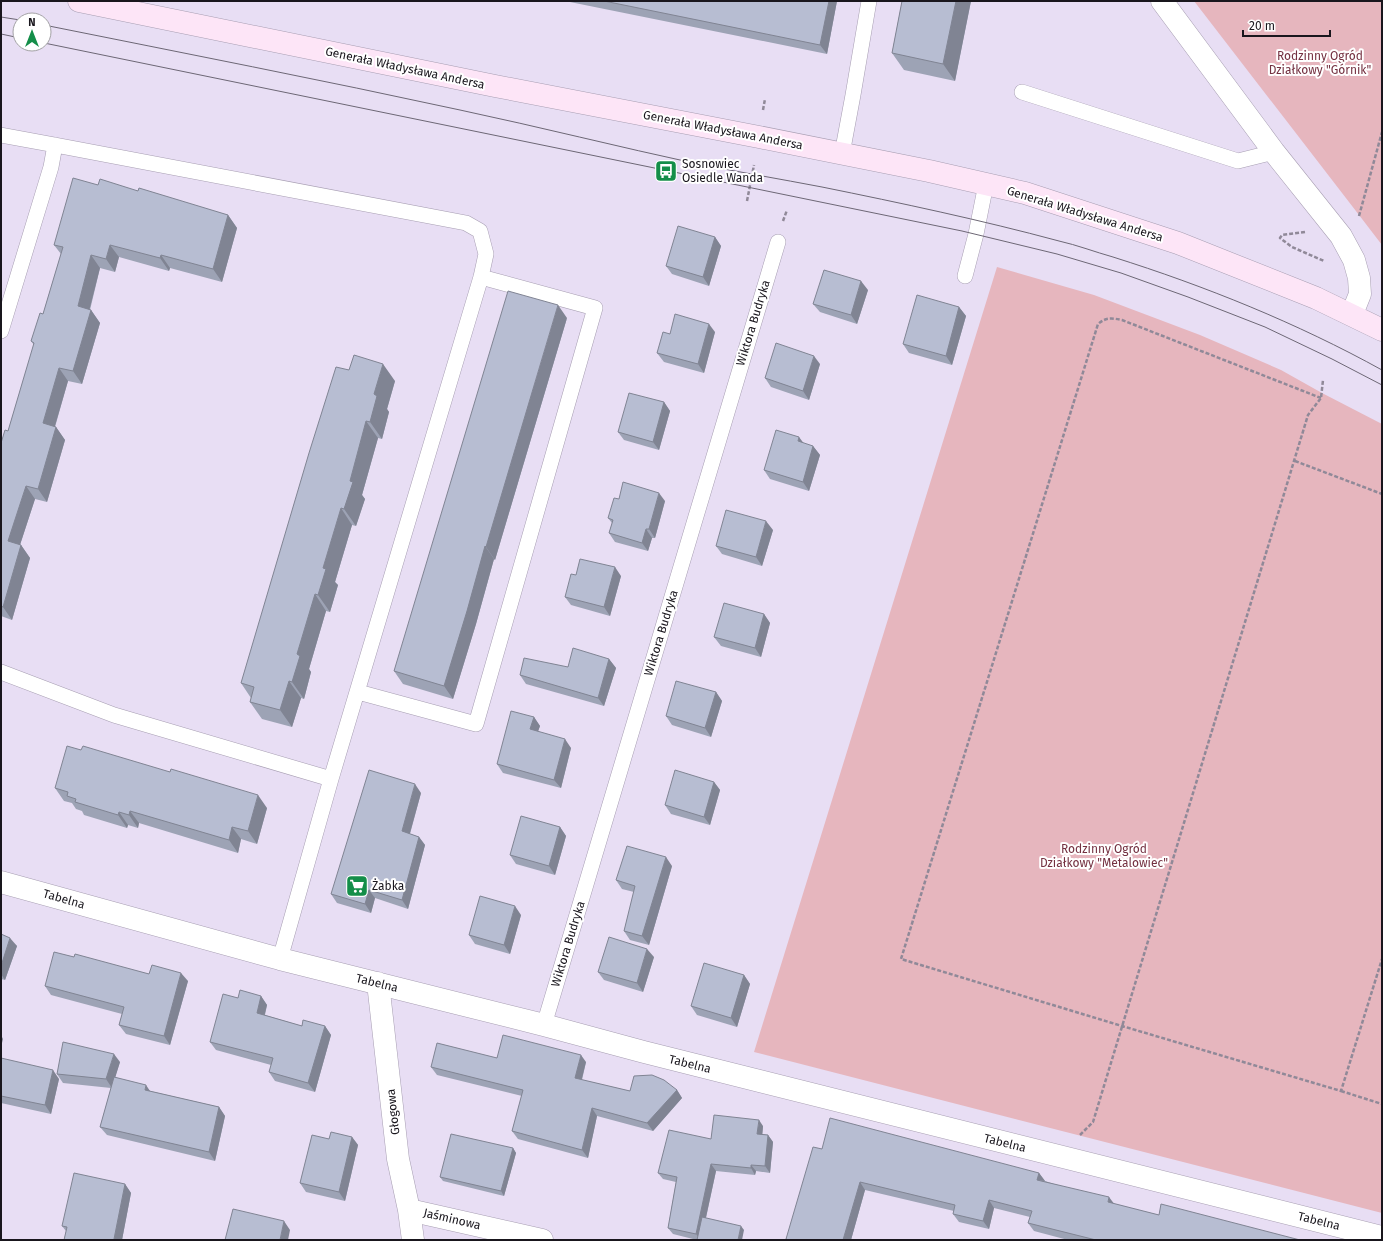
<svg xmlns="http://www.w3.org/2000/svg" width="1383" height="1241" viewBox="0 0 1383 1241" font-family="'Fira Sans',sans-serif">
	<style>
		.green { fill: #e6b6be }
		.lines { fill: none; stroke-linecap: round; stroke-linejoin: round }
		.lane-casing { stroke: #a79eb2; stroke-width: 16 }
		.street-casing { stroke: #a79eb2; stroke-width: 23 }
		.secondary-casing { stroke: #a79eb2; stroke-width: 23 }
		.path { stroke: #908998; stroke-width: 2.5; stroke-dasharray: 4 2; stroke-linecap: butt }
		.lane { stroke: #fff; stroke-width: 15 }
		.street { stroke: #fff; stroke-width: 22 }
		.secondary { stroke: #fde5f7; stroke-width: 22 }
		.tram { stroke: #6d6775; stroke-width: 1 }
		.wall { fill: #9da3b5 }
		.shaded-wall { fill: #808493 }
		.building { fill: #b7bdd2; stroke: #808493 }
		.labels { text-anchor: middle; stroke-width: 4; stroke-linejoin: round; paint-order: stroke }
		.park-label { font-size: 12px; fill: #743141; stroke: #fff }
		.street-label { font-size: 12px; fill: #19161d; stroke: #fff }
		.poi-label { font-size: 12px; fill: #19161d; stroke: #fff; text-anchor: start }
	</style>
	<rect width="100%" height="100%" fill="#e8def4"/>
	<path class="green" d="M1194,1H1382V245L1359,215Z
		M997,267L1094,295L1200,335L1281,370L1322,393L1382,424V1213L754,1052Z"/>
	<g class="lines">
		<g class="lane-casing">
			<path id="lane" d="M1022,92L1238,161L1274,152
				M1,135L55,145
				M842,154L853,95L869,1
				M965,276L976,234L986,184
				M1,331L51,167L55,145L466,223L480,231L486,254L481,277L331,779L280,959
				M1,672L114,715L331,779
				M358,692L476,724L595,308L481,277
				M544,1025L778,242"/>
		</g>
		<g class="street-casing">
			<path id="street" d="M1162,1L1274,152L1341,236L1354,260L1359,278L1360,294L1352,314
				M1,882L280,959L544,1025L644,1052L1382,1237
				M378,983L398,1159L409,1210L413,1240
				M409,1210L542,1240"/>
		</g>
		<g class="secondary-casing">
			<path id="secondary" d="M79,1L495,86L759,137L929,171L1025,193L1178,243L1316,298L1382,330"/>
		</g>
		<path class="path" d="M763,110L765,99
			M747,201L754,165
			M1359,216L1382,132
			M783,221L787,210
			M1305,232L1282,235L1280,238L1292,247L1324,261
			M1321,398L1122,320C1112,318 1106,317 1098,324L901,959L1122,1026L1341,1091L1382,959
			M1295,461L1382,494
			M1341,1091L1382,1104
			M1080,1135L1093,1122L1308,415L1321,398L1323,380"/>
		<use href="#lane" class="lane"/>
		<use href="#street" class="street"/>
		<use href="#secondary" class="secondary"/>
		<path class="tram" d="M1,17L20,20
			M44,25C183,53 322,80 460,110C540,127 619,147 698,164C739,172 780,179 822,187C901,203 981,220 1059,241C1077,245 1095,252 1113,257C1205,286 1297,323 1382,370
			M1,34L20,38
			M44,43L962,231L1057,254L1121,273L1188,297L1265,327L1332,359L1382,385"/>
	</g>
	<path class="wall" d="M565,1H837L827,54Z
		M902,1H971L955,81L904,70L892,53Z
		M98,185L138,191L228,215L237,228L222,282L170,268L169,271L119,257L115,272L100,268L90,310H91L100,323L82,384L68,381L55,427H56L65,440L47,502L35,499L20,545H21L30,558L12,620L1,616V443L8,431L34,345L31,341L43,314L61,254L54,245Z
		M715,237L721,246L709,286L672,274L666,266Z
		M868,290L857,324L820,312L813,304Z
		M959,307L966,316L952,365L909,353L903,344Z
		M567,318L495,560L494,559L476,624L453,699L403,684L394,671Z
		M715,332L704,373L664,362L657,353L670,334Z
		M820,364L809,400L771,387L765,378Z
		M349,370L395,381L387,409L389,412L382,439L378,438L362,495L365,499L356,526L352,525L335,582L338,585L330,612L326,611L309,669L311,672L304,699L301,698L292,727L262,719L250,702L251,698L241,683Z
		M664,402L670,411L659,450L624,440L618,432Z
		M813,446L820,455L809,491L770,479L764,470Z
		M619,499L665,501L655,538H652L648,551L615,542L609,533L612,523L608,518Z
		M773,530L762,566L722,554L716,546Z
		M576,575L621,576L610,616L571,605L565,597Z
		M764,614L770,623L761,657L721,646L714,637Z
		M609,659L616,668L604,706L526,684L520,675L568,667Z
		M716,692L722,701L711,737L672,725L666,716Z
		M534,717L540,726L538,731L571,748L561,788L503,773L497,764Z
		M714,782L720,790L710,825L671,814L665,805Z
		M55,788L267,808L257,844L241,839L238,853L139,823L138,828L128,825L127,828L84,815L82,811L76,809L72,803L64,801Z
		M421,793L410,834L419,837L425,845L408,909L375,898L371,913L337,903L331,894Z
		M560,827L566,836L555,875L516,864L510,855Z
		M672,866L649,945L630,940L624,931L634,892L622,889L616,880Z
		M521,915L510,954L475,944L469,935Z
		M1,934L17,946L5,980L1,979Z
		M74,957L149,974L188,981L170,1045L126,1034L119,1025L122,1014L51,995L45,986Z
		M654,957L643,992L604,980L598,972Z
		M744,975L750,984L737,1027L697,1015L691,1006Z
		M261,996L267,1005L265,1015L302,1026H325L331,1035L315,1092L275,1081L269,1072L271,1065L216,1050L210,1042L238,998Z
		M1,1058L59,1079L51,1114L1,1103Z
		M497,1058L586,1062L582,1080L630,1091L677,1090L682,1098L653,1131L597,1116L588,1158L518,1139L512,1131L522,1096L437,1075L431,1067Z
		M120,1062L115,1077L150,1091L219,1107L225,1116L215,1161L107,1135L100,1127L111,1088L63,1083L57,1074Z
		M763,1126L762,1134L768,1135L773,1142L770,1173L756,1171L755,1175L716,1171L706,1218L744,1230L697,1240L673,1234L668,1228L676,1182L663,1179L658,1173L711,1139Z
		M352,1137L358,1145L345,1201L306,1192L300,1183L329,1139Z
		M513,1148L516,1153L504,1196L443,1181L440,1177Z
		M822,1149L1039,1173L1045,1181L1114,1204L1159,1215L1300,1240H1068L1034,1231L1028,1223L1030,1217L994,1208L989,1229L959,1222L953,1214L954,1211L865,1190L851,1240H787L786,1239Z
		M125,1184L131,1193L122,1240H64L66,1231L62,1226Z"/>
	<path class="shaded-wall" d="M829,1H837L827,54L820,45Z
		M956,1H971L955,81L943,64Z
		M228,215L237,228L222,282L213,269Z
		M715,237L721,246L709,286L703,277Z
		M110,245L119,257L115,272L106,259Z
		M91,255L100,268L87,319L78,306Z
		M161,255L170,268L169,271L160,258Z
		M861,281L868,290L857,324L851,315Z
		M558,305L567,318L495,560L486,547Z
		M959,307L966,316L952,365L946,356Z
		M91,310L100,323L82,384L73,371Z
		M709,324L715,332L704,373L698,364Z
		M814,356L820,364L809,400L803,391Z
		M383,364L395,381L387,409L389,412L382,439L370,422L374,394Z
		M59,368L68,381L52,436L43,423Z
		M664,402L670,411L659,450L653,442Z
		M366,421L378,438L362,495L365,499L356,526L344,509L350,481Z
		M56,427L65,440L47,502L38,489Z
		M799,437L805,445L798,441Z
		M813,446L820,455L809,491L803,482Z
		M26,486L35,499L17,554L8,541Z
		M659,493L665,501L655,538L649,529Z
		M341,508L352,525L335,582L338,585L330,612L318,595L323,568Z
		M766,521L773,530L762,566L756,557Z
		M646,529L652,538L648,551L642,543Z
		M21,545L30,558L12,620L3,607Z
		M485,546L494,559L476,624L453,699L444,686Z
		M615,567L621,576L610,616L604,607Z
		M315,594L326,611L309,669L311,672L304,699L292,682L297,654Z
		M764,614L770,623L761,657L755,648Z
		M609,659L616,668L604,706L598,698Z
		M289,681L301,698L292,727L280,710Z
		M716,692L722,701L711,737L705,728Z
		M534,717L540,726L536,737L530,729Z
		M565,739L571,748L561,788L554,780Z
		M714,782L720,790L710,825L704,817Z
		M415,784L421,793L408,840L402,831Z
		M258,795L267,808L257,844L248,831Z
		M130,811L139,823L138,828L129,815Z
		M119,812L128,825L127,828L118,815Z
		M232,827L241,839L238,853L229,840Z
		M560,827L566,836L555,875L549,866Z
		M419,837L425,845L408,909L402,900Z
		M666,857L672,866L649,945L642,936Z
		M369,890L375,898L371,913L365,904Z
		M515,906L521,915L510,954L504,945Z
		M10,938L17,946L5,980L1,974V966Z
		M647,949L654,957L643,992L637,983Z
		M181,973L188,981L170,1045L164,1036Z
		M744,975L750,984L737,1027L731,1018Z
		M261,996L267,1005L263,1021L257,1013Z
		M325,1026L331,1035L315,1092L308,1083Z
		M1,1035L3,1039L1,1047Z
		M114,1054L120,1062L112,1088L106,1079Z
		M581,1055L586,1062L580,1086L575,1078Z
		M53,1070L59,1079L51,1114L45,1105Z
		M146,1085L152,1094L145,1090Z
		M677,1090L682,1098L653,1131L647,1123Z
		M219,1107L225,1116L215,1161L209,1152Z
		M592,1108L597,1116L588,1158L582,1150Z
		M759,1120L763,1126L762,1140L757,1134Z
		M768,1135L773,1142L770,1173L765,1166Z
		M352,1137L358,1145L345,1201L339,1192Z
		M513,1148L516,1153L504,1196L501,1191Z
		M711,1164L716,1171L701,1240H700L696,1234Z
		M751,1165L756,1171L755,1175L751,1168Z
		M1039,1173L1045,1181L1037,1180Z
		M860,1182L865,1190L851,1240H843Z
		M125,1184L131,1193L122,1240H114V1239Z
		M1109,1197L1115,1205L1108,1202Z
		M989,1200L994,1208L989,1229L983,1221Z
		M284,1221L290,1230L288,1240H280Z
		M741,1226L744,1230L742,1240H738Z"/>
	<path class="building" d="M604,1H829L820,45Z
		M902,1H956L943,64L892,53Z
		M73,178L98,185L100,179L138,191L139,188L228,215L213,269L161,255L160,258L110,245L106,259L91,255L78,306L91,310L73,371L59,368L43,423L56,427L38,489L26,486L8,541L21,545L3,607L1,606V443L5,430L8,431L34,343L31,341L40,313L43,314L63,247L54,245Z
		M678,226L715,237L703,277L666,266Z
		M824,270L861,281L851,315L813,304Z
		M508,291L558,305L486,547L485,546L467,611L444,686L394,671Z
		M917,295L959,307L946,356L903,344Z
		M675,314L709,324L698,364L657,353L663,332L670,334Z
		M776,343L814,356L803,391L765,378Z
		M354,355L383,364L374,394L377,396L370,422L366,421L350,481L353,482L344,509L341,508L323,568L326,569L318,595L315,594L297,654L300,656L292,682L289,681L280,710L250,702L254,687L241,683L309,453L336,367L349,370Z
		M629,393L664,402L653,442L618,432Z
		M776,430L799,437L798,441L813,446L803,482L764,470Z
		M623,482L659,493L649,529H646L642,543L609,533L613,520L608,518L614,498L619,499Z
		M726,510L766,521L756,557L716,546Z
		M580,559L615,567L604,607L565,597L571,574L576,575Z
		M724,603L764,614L755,648L714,637Z
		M573,648L609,659L598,698L520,675L524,658L568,667Z
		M676,681L716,692L705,728L666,716Z
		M511,711L534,717L530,729L565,739L554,780L497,764Z
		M67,746L81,750L83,746L170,772L171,769L258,795L248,831L232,827L229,840L130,811L129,815L119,812L118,815L75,802L76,799L67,796L68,792L55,788Z
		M369,770L415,784L402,831L419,837L402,900L369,890L365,904L331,894Z
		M675,770L714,782L704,817L665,805Z
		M521,816L560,827L549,866L510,855Z
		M627,846L666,857L642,936L624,931L635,886L616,880Z
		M480,896L515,906L504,945L469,935Z
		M1,934L10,938L1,966Z
		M609,937L647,949L637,983L598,972Z
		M54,952L74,957L75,954L149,974L152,965L181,973L164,1036L119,1025L124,1007L45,986Z
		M704,963L744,975L731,1018L691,1006Z
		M240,990L261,996L257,1013L302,1026L303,1020L325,1026L308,1083L269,1072L273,1058L210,1042L223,994L238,998Z
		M503,1035L581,1055L575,1078L630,1091L634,1076L652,1075L664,1080L677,1090L647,1123L592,1108L582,1150L512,1131L523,1090L431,1067L437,1043L497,1058Z
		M63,1042L114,1054L106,1079L57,1074Z
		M1,1058L53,1070L45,1105L1,1096Z
		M114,1077L146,1085L145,1090L219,1107L209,1152L100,1127Z
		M714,1115L759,1120L757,1134L768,1135L765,1166L751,1165V1168L711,1164L696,1234L668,1228L677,1177L658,1173L669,1130L711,1139Z
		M830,1118L1039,1173L1037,1180L1109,1197L1108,1202L1159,1215L1161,1204L1300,1240H1096L1028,1223L1032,1211L989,1200L983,1221L953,1214L955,1205L860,1182L843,1240H789L786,1239L813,1147L822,1149Z
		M331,1132L352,1137L339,1192L300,1183L312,1135L329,1139Z
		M451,1134L513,1148L501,1191L440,1177Z
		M74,1173L125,1184L114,1239L117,1240H64L67,1227L62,1226Z
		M233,1209L284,1221L280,1240H225Z
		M702,1217L741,1226L738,1240H697Z"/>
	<defs>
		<g id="bus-square" transform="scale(1.15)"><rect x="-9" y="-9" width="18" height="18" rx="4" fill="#148e49" stroke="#fff"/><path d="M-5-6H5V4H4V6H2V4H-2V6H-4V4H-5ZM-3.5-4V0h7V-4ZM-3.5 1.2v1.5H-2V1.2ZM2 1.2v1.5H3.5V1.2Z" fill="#fff"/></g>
		<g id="supermarket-square" transform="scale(1.15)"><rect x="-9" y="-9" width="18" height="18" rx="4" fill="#148e49" stroke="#fff"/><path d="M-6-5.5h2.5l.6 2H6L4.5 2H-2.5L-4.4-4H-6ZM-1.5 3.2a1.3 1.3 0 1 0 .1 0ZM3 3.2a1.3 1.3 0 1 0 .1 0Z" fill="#fff"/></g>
	</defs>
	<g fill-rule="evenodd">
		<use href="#bus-square" x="666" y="171"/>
		<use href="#supermarket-square" x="357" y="886"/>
	</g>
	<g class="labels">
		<g class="park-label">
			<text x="1320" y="60">Rodzinny Ogród<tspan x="1320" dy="14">Działkowy "Górnik"</tspan></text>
			<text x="1104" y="853">Rodzinny Ogród<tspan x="1104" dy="14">Działkowy "Metalowiec"</tspan></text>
		</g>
		<g class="street-label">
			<text transform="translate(405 68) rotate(12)" y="4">Generała Władysława Andersa</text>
			<text transform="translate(723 130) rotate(11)" y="4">Generała Władysława Andersa</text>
			<text transform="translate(1085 214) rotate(17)" y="4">Generała Władysława Andersa</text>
			<text transform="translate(753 323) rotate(-73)" y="4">Wiktora Budryka</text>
			<text transform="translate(661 633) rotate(-73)" y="4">Wiktora Budryka</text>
			<text transform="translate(64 899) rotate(16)" y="4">Tabelna</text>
			<text transform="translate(568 944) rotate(-73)" y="4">Wiktora Budryka</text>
			<text transform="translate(377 983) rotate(14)" y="4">Tabelna</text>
			<text transform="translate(690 1064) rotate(14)" y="4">Tabelna</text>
			<text transform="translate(393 1112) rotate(-96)" y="4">Głogowa</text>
			<text transform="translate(1005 1143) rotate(14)" y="4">Tabelna</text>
			<text transform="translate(452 1219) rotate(13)" y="4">Jaśminowa</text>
			<text transform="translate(1319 1221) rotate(14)" y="4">Tabelna</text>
		</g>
		<g class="poi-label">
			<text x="682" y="168">Sosnowiec<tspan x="682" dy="14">Osiedle Wanda</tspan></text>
			<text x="372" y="890">Żabka</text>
		</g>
	</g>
	<rect width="1383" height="1241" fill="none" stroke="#19161d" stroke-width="4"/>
	<g transform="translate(32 32)"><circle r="19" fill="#ffffff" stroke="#a3a2a5"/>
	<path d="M0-3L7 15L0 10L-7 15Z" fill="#148e49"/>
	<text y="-6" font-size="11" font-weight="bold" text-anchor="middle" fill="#19161d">N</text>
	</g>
	<path d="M1243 30v6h87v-6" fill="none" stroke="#19161d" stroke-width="2"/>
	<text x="1249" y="30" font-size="12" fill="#19161d" stroke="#ffffff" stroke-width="3" paint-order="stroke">20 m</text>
</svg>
